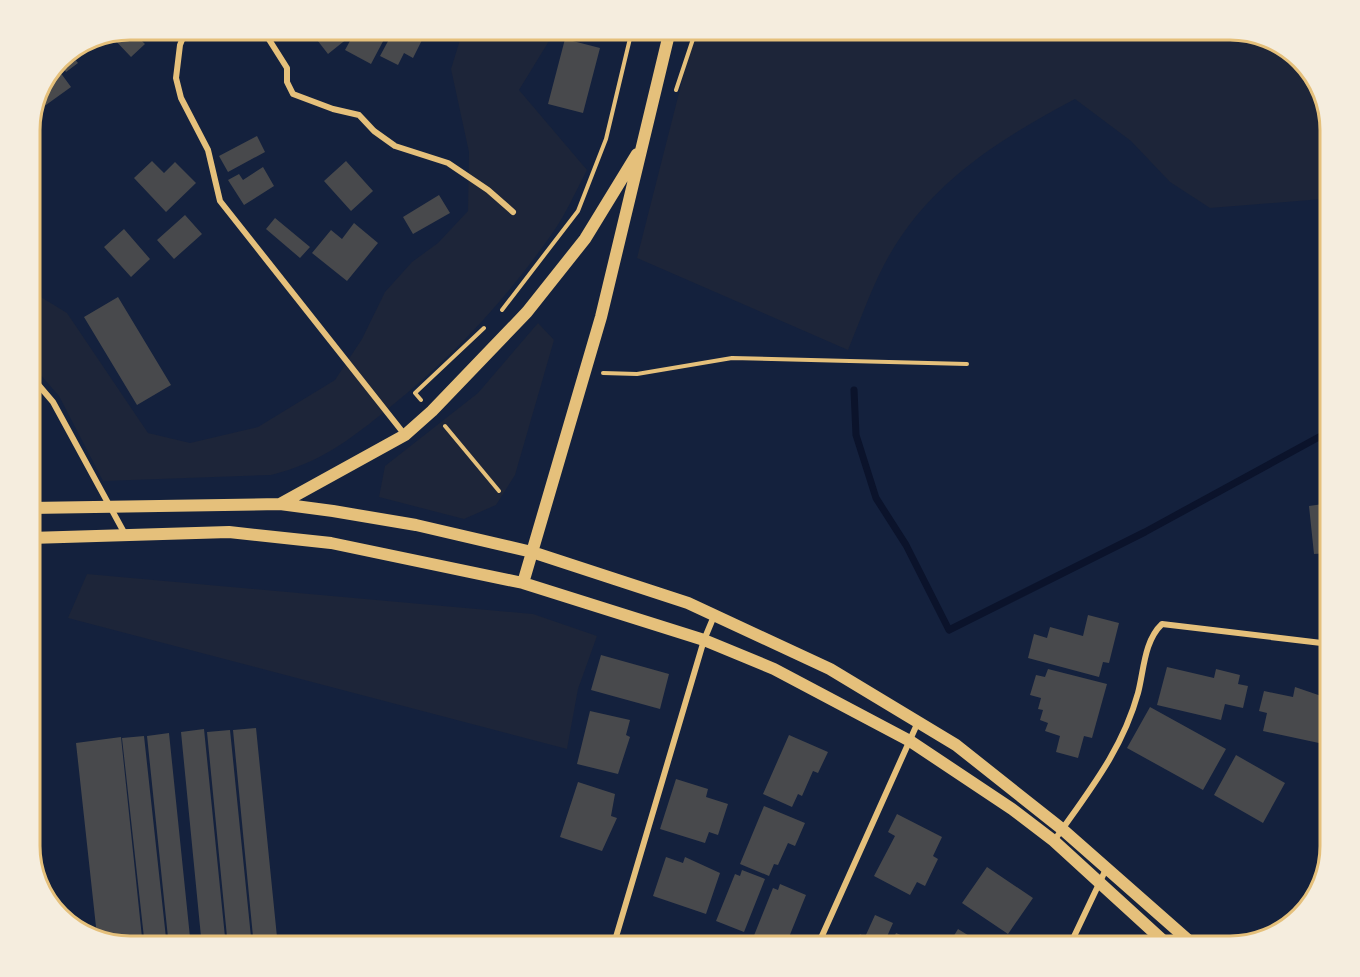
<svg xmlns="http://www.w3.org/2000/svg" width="1360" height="977" viewBox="0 0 1360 977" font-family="'Work Sans',sans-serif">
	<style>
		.green { fill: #1d2539 }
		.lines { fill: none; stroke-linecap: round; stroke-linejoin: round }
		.stream { stroke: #0b132b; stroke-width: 7 }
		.building { fill: #48494c }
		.path { stroke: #e5c07b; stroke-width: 4 }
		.minor { stroke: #e5c07b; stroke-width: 6 }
		.secondary { stroke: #e5c07b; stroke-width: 12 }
		.rim { fill: none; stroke: #e5c07b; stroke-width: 3 }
	</style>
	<rect width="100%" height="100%" fill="#14213d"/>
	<path class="green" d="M463,30H542L549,41L519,90L587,170C575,193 564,218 549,238C503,303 451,358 389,408C351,439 320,463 271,475L103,481L59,396L30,363L31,291L67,313L148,433L190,443L258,427L335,380L362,339L385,292L412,262L438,243L468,211L469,152L451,69Z
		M695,30H1230C1245,35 1280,42 1292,52C1339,92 1330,158 1330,213L1323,199L1210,208L1170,182L1131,141L1075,99C1007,135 941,175 898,241C876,274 863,314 848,350L637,258Z
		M538,323L554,340L515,475L496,505L464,519L379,497L385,466L478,393Z
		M87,574L533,614L597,636L578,689L567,749L68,618Z"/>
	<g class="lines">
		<path class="stream" d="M854,390L856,435L876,498L906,545L949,630L1145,532L1330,431"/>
	</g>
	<path class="building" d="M130,30H141L136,35L145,44L131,57L112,37Z
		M322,30H342L348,38L328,54L314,36Z
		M356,30H389L371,64L345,50Z
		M394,30H427L413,58L404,53L398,65L380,56Z
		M565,39L600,48L583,113L548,104Z
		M70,53L78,63L66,72L60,63L64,55Z
		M60,72L71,87L39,110L54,76Z
		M257,136L265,152L228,172L219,156Z
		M30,139H32L36,187H30Z
		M152,161L164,173L175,162L196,183L166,212L134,178Z
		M346,161L373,191L351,211L324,181Z
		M263,167L274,186L244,205L228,180L239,174L243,180Z
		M439,195L450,213L413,234L403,217Z
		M185,215L202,234L174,259L157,240Z
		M275,218L310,247L300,258L266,229Z
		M354,223L378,243L347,281L312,253L331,230L342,239Z
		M124,229L150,259L131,277L104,247Z
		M118,297L171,385L137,405L84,317Z
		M1330,503V557H1329L1328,553L1314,554L1309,506Z
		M30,578H37L38,605H30Z
		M1088,615L1119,623L1109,663L1103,662L1099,677L1028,658L1034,634L1047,638L1050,627L1083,636Z
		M601,655L669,674L660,709L591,690Z
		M1167,667L1214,678L1216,669L1240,675L1238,684L1248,686L1243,708L1225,704L1221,720L1157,705Z
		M1048,669L1107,684L1092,738L1084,736L1078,758L1056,752L1060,736L1045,731L1048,723L1040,720L1043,710L1038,709L1041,698L1030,695L1036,675L1045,677Z
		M1295,687L1330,699V725L1326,724L1322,728L1319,743L1263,731L1267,713L1259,711L1264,691L1293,697Z
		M1150,707L1226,749L1203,790L1127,748Z
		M590,711L630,720L626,735L630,737L618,774L577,764Z
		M256,728L278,947H254L233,730Z
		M204,729L226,947H202L181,732Z
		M230,730L252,947H228L207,732Z
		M169,733L191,947H169L147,736Z
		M789,735L828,752L818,773L813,771L802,796L798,794L792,807L763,794Z
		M144,736L167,947H145L122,738Z
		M121,737L143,947H130L97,936L76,743Z
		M1236,755L1285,783L1263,823L1214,795Z
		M676,779L708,789L706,797L728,804L718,835L709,832L705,843L660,829Z
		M578,782L615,794L611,816L617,818L602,851L560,837Z
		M764,806L805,823L795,846L788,843L778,865L774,864L769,876L740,864Z
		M897,814L942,837L933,856L938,859L925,886L917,882L910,895L874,876L895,836L888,832Z
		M666,857L683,863L685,857L720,873L706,914L653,896Z
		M987,867L1033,898L1008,934L962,903Z
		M742,870L765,879L744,932L716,921L735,874L740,876Z
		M780,884L806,895L785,947H776L753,938L773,888L778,890Z
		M875,915L893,923L885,941L891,944L896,933L928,947H855L860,934L865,937Z
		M958,929L987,947H947Z
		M648,936L678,947H645Z"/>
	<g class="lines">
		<path class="path" d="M676,90L696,30
			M502,310L578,211L606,139L632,30
			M603,373L637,374L732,358L967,364
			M421,400L415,393L484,328
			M445,426L499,491"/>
		<path class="minor" d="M186,30L180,45L176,78L181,98L208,150L220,201L405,435
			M263,30L287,68V82L293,94L333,109L359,115L374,131L395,146L448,163L488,190L513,212
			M30,375L53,402L126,536
			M1054,841C1088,792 1122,751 1138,693C1144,670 1144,641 1162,624L1330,644
			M613,947L704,640L714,616
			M817,947L918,722
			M1069,947L1106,869"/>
		<path class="secondary" d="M280,504L405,435L432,411L527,312L585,239L637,154
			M30,508L280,504L333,511L416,525L532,552L688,603L830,669L956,745L1062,829L1196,947
			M30,538L229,532L331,543L523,583L704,640L774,669L910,741L1012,809L1054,841L1170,947
			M523,583L601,317L670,30"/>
	</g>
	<path d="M0 0H1360V977H0ZM130 40H1230A90 90 0 0 1 1320 130V846A90 90 0 0 1 1230 936H130A90 90 0 0 1 40 846V130A90 90 0 0 1 130 40Z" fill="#f5edde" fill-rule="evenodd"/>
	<path class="rim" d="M130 40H1230A90 90 0 0 1 1320 130V846A90 90 0 0 1 1230 936H130A90 90 0 0 1 40 846V130A90 90 0 0 1 130 40Z"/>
</svg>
